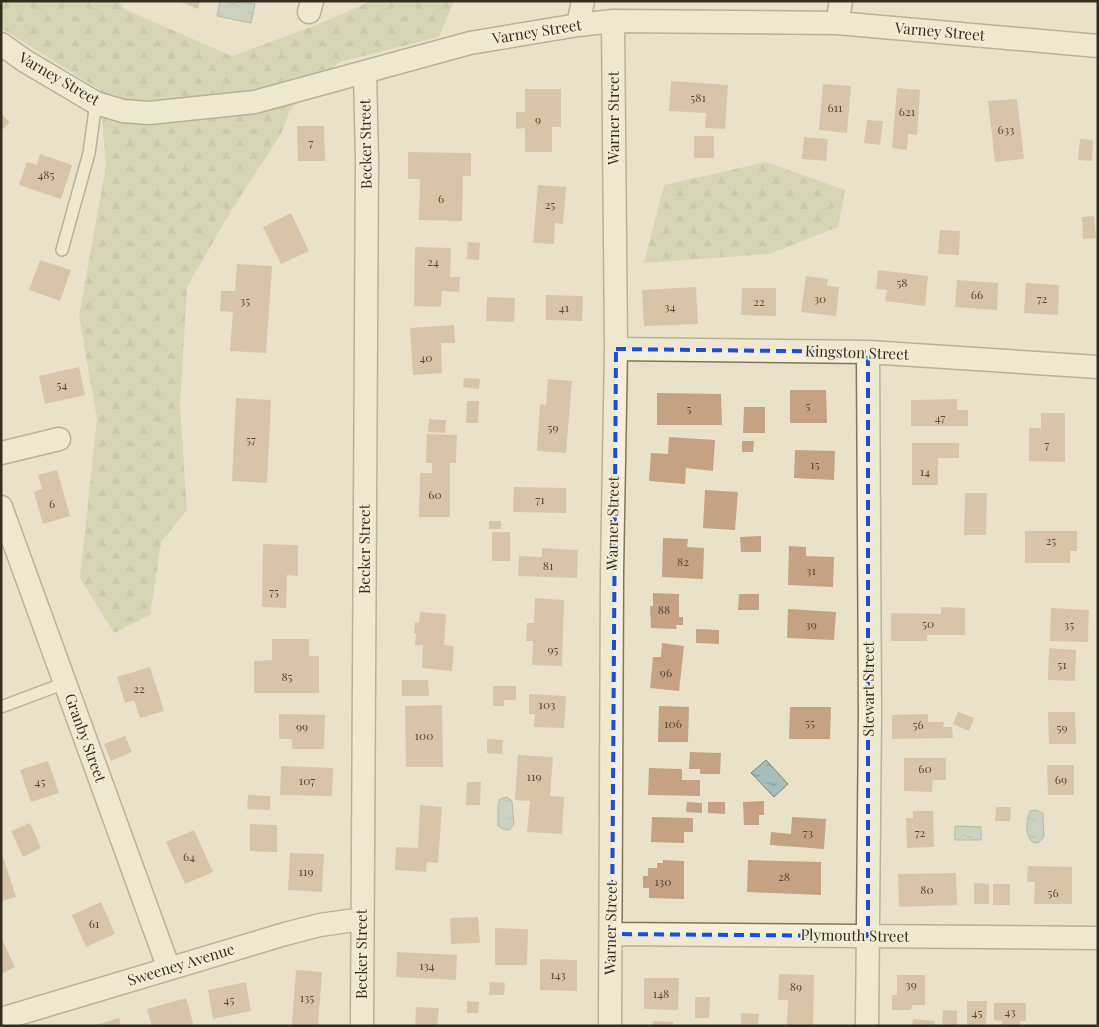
<svg xmlns="http://www.w3.org/2000/svg" width="1099" height="1027" viewBox="0 0 1099 1027" font-family="'Playfair Display',serif">
	<style>
		.forest { fill: url(#forest-firs) }
		.water { fill: url(#water-ripples); stroke: #708c87 }
		.building { fill: #c4a282 }
		.lines { fill: none; stroke-linecap: round; stroke-linejoin: round }
		.service-casing { stroke: #84755f; stroke-width: 14 }
		.minor-casing { stroke: #84755f; stroke-width: 25 }
		.service { stroke: #f5efdb; stroke-width: 11 }
		.minor { stroke: #f5efdb; stroke-width: 22 }
		.marked { fill: none; stroke: #1d4ed8; stroke-width: 4; stroke-dasharray: 10 6; stroke-linejoin: round }
		.labels { text-anchor: middle; stroke-width: 4; stroke-linejoin: round; paint-order: stroke }
		.number-label { font-size: 12px; fill: #5a4a39 }
		.street-label { font-size: 15px; fill: #362d21; stroke: #f2ecd7 }
	</style>
	<defs>
		<pattern id="forest-firs" width="22" height="20" patternUnits="userSpaceOnUse" patternTransform="scale(1.25)"><rect width="22" height="20" fill="#bfc79d"/><path d="M5 1l3.5 6h-7zM16 11l3.5 6h-7z" fill="#a5ab87"/></pattern>
		<pattern id="water-ripples" width="26" height="14" patternUnits="userSpaceOnUse" patternTransform="scale(1.25)"><rect width="26" height="14" fill="#a9beb9"/><path d="M2 4q2-2 4 0t4 0M15 11q2-2 4 0t4 0" fill="none" stroke="#8a9b96"/></pattern>
	</defs>
	<rect width="100%" height="100%" fill="#eae2c8"/>
	<path class="forest" d="M1,1H119L124,9L232,56L311,27L372,1H454L439,37L339,62L290,110L281,134L231,211L187,287L180,407L187,510L161,542L150,615L114,633L80,578L97,419L79,316L106,166L100,90L1,28Z
		M766,162L845,190L838,227L769,254L644,263L664,185Z"/>
	<path class="water" d="M220,1L255,4L251,23L217,16Z
		M766,760L788,784L774,797L751,773Z
		M507,797L512,801L514,824L509,830L503,829L498,826V805L500,799Z
		M1036,810L1043,813L1044,837L1038,843L1032,842C1025,835 1026,820 1030,811Z
		M955,826L981,827V840H955Z"/>
	<path class="building" d="M178,1H200L198,9Z
		M671,81L728,85L725,129L705,128L706,113L669,111Z
		M823,84L851,86L847,133L819,130Z
		M897,88L920,90L917,135L908,134L907,150L892,148Z
		M525,89H561V127H552V152H525V128L516,129V112H525Z
		M1017,99L1024,159L995,162L988,101Z
		M1,114L10,122L1,131Z
		M867,120L883,121L880,145L864,143Z
		M297,126H324L325,161H298Z
		M694,136H714V158H694Z
		M804,137L828,139L826,161L802,159Z
		M1080,139L1093,140L1092,161L1078,160Z
		M408,152L471,153V176H463L462,221L419,220L420,179H408Z
		M40,154L72,165L61,199L19,185L27,162L37,165Z
		M538,185L566,187L563,224L555,223L554,244L533,243Z
		M291,213L309,251L281,264L263,227Z
		M1094,216L1096,238L1083,239L1082,217Z
		M940,230L960,231L959,255L938,254Z
		M468,242L480,243L479,260L467,259Z
		M415,247L451,248L450,277H460L459,292L442,291L441,307L414,306Z
		M40,260L71,270L60,301L29,290Z
		M237,264L272,266L266,353L230,351L233,312L220,311L221,291H235Z
		M878,270L928,276L925,306L885,301L887,290L876,289Z
		M806,276L828,279L827,286L839,287L836,316L801,312Z
		M957,280L998,283L997,310L955,307Z
		M1026,283L1059,285L1058,315L1024,313Z
		M696,287L698,324L644,326L642,290Z
		M742,288H776V316L741,315Z
		M546,295L583,296L582,321L546,320Z
		M487,297L515,298L514,322L486,321Z
		M454,325L455,343H441L442,373L413,375L410,328Z
		M79,367L85,395L45,404L39,376Z
		M464,378L480,379L479,389L463,387Z
		M548,379L572,381L566,453L537,451L540,404L546,405Z
		M790,390H826L827,423H790Z
		M657,393L721,394L722,425H657Z
		M236,398L271,400L267,483L232,481Z
		M957,399V410H968V426H911V400Z
		M467,401H479L478,423H466Z
		M744,407H765V433H743Z
		M1041,413H1065V462L1029,461V428H1041Z
		M429,419L446,420L445,433L428,432Z
		M427,434L457,435L456,463H450V517H419L420,473H432V463H426Z
		M669,437L715,440L713,471L686,468L685,484L649,481L651,453L668,454Z
		M742,441H754L753,452H742Z
		M912,443H959V458H938V485H912Z
		M795,450L835,451L834,480L794,478Z
		M57,470L70,516L43,524L34,492L42,489L38,475Z
		M514,487L566,488V513L513,512Z
		M705,490L738,492L735,530L703,528Z
		M965,493H987L986,535H964Z
		M489,521H501V529H489Z
		M1025,531H1077V551H1070V563H1025Z
		M492,532H510V561H492Z
		M761,536V552H741L740,537Z
		M663,538L688,539L687,547L704,548L703,579L662,577Z
		M263,544L298,545V576L287,575L286,608L262,607Z
		M789,546L806,547V556L834,557L833,587L788,585Z
		M542,548L578,550L577,578L518,576L519,556L542,557Z
		M653,593L679,594V617H683V625H676L677,629L651,628L650,606H653Z
		M739,594H759V610H738Z
		M535,598L564,600L562,666L532,665L533,641H526L527,623H534Z
		M941,607L965,608V635H927V641H891V613L941,614Z
		M1051,608L1089,610L1088,642L1050,641Z
		M788,609L836,612L834,640L787,638Z
		M420,612L446,614L444,645L454,646L452,671L422,668L423,645H415L416,634L414,633L415,622L419,623Z
		M696,629L719,630V644L696,643Z
		M272,639H309V656H319V693H254V661L272,660Z
		M662,643L684,646L679,691L650,688L653,657H661Z
		M1049,648L1076,650L1075,681L1048,680Z
		M150,667L164,711L140,718L134,700L125,703L117,677Z
		M402,680H428L429,696H402Z
		M493,686H516V700H504V706H493Z
		M529,694L566,696L564,728L534,727L535,714H529Z
		M442,705L443,767H406L405,706Z
		M659,706L689,707L688,742H658Z
		M790,707H831L830,739H789Z
		M958,712L974,718L969,731L953,724Z
		M1048,712H1075L1076,744H1049Z
		M279,714L325,715L324,749H292V739H279Z
		M928,714V722H944L943,727H952L953,738L892,739V715Z
		M125,736L132,752L111,761L104,744Z
		M487,739L503,740L502,754L487,753Z
		M690,752L721,753L720,774H700V769H689Z
		M518,755L553,757L550,796L564,797L562,834L527,832L530,801L515,800Z
		M904,758H946V780H933L932,792L904,791Z
		M48,761L59,793L31,802L20,770Z
		M1047,765H1074V795H1048Z
		M281,766L333,768L332,796L280,795Z
		M649,768L682,769V780H700V796L648,795Z
		M467,782H481L480,805H466Z
		M248,795L270,796V810L247,809Z
		M764,801V815H759V825H744L743,802Z
		M687,802L702,803V813L686,812Z
		M708,802H725V814L708,813Z
		M420,805L442,807L438,863L427,862L426,872L395,870L396,847L418,848Z
		M996,807H1011L1010,821H995Z
		M913,811H933L934,847L907,848L906,818H913Z
		M652,817L693,818V832H684V843L651,842Z
		M792,817L826,819L824,849L770,845L771,832L791,834Z
		M30,823L41,848L23,857L11,831Z
		M250,824L277,825V852L250,851Z
		M194,830L213,872L185,884L166,842Z
		M290,853L324,854L322,892L288,890Z
		M3,857L16,897L1,901V858Z
		M663,860L684,861V899L649,898V888H643V876H648V868H657V863H663Z
		M748,860L821,862V895L747,892Z
		M1028,866L1072,867V904H1034L1035,882H1027Z
		M956,873L957,905L899,907L898,874Z
		M974,883L989,884V904H974Z
		M993,884H1010V905H993Z
		M101,902L115,934L86,947L72,915Z
		M478,917L480,943L451,944L450,918Z
		M495,928L528,929L527,965H495Z
		M1,937L15,967L1,974Z
		M397,952L457,955L456,980L396,977Z
		M540,959L577,960V991L540,990Z
		M296,970L322,972L318,1026L292,1025Z
		M779,974L814,975L813,1026H787L788,1000H778Z
		M897,975H925V1005H912L911,1010H892V995H897Z
		M644,978H679L678,1010L644,1009Z
		M246,982L251,1011L213,1019L208,990Z
		M490,982L505,983L504,995H489Z
		M695,997H710L709,1018H695Z
		M186,998L194,1026H152L147,1009Z
		M467,1001L479,1002L478,1013H467Z
		M967,1001H987L986,1026H967Z
		M994,1003H1026V1021H1020V1026H1002V1021L994,1020Z
		M416,1007L439,1008L437,1026H415Z
		M943,1010L957,1011V1026H942Z
		M741,1013L759,1014L758,1024H741Z
		M119,1018L121,1026H96V1025Z
		M913,1019L935,1021L934,1026H912Z
		M653,1021L673,1022V1026H653Z"/>
	<g class="lines">
		<g class="service-casing">
			<path id="service" d="M62,250L89,153L96,103
				M1,707L65,683"/>
		</g>
		<g class="minor-casing">
			<path id="minor" d="M309,12L312,1
				M837,23L841,1
				M578,25L583,1
				M1,44L25,61L96,103L123,111L149,113L255,102L470,43L578,25L613,21L837,23L1098,46
				M616,349L868,352L1098,367
				M1,453L59,439
				M1,507L169,969
				M612,934L1098,938
				M1,1019L285,934L320,925L362,919
				M362,1026L367,160L365,73
				M610,1026L612,572L616,349L613,21
				M867,1026L870,713L868,352"/>
		</g>
		<use href="#service" class="service"/>
		<use href="#minor" class="minor"/>
	</g>
	<path d="M0 0H1099V1027H0ZM616,349L868,352V936L612,934Z" fill="#eae2c8" fill-opacity=".55" fill-rule="evenodd"/>
	<path class="marked" d="M616,349L868,352V936L612,934Z"/>
	<g class="labels">
		<g class="number-label">
			<text x="698" y="102">581</text>
			<text x="835" y="112">611</text>
			<text x="907" y="116">621</text>
			<text x="538" y="124">9</text>
			<text x="1006" y="134">633</text>
			<text x="311" y="147">7</text>
			<text x="46" y="179">485</text>
			<text x="441" y="203">6</text>
			<text x="550" y="209">25</text>
			<text x="433" y="266">24</text>
			<text x="902" y="287">58</text>
			<text x="977" y="299">66</text>
			<text x="820" y="303">30</text>
			<text x="1042" y="303">72</text>
			<text x="245" y="305">35</text>
			<text x="759" y="306">22</text>
			<text x="670" y="311">34</text>
			<text x="564" y="312">41</text>
			<text x="426" y="362">40</text>
			<text x="62" y="389">54</text>
			<text x="808" y="410">5</text>
			<text x="689" y="413">5</text>
			<text x="940" y="422">47</text>
			<text x="553" y="432">59</text>
			<text x="251" y="444">57</text>
			<text x="1047" y="449">7</text>
			<text x="815" y="469">15</text>
			<text x="925" y="476">14</text>
			<text x="435" y="499">60</text>
			<text x="540" y="504">71</text>
			<text x="52" y="508">6</text>
			<text x="1051" y="545">25</text>
			<text x="683" y="566">82</text>
			<text x="548" y="570">81</text>
			<text x="811" y="575">31</text>
			<text x="274" y="596">75</text>
			<text x="664" y="614">88</text>
			<text x="928" y="628">50</text>
			<text x="811" y="629">39</text>
			<text x="1069" y="629">35</text>
			<text x="553" y="654">95</text>
			<text x="1062" y="669">51</text>
			<text x="666" y="677">96</text>
			<text x="287" y="681">85</text>
			<text x="139" y="693">22</text>
			<text x="547" y="709">103</text>
			<text x="810" y="727">55</text>
			<text x="673" y="728">106</text>
			<text x="918" y="729">56</text>
			<text x="302" y="731">99</text>
			<text x="1062" y="732">59</text>
			<text x="424" y="740">100</text>
			<text x="925" y="773">60</text>
			<text x="534" y="781">119</text>
			<text x="1061" y="784">69</text>
			<text x="307" y="785">107</text>
			<text x="40" y="786">45</text>
			<text x="808" y="837">73</text>
			<text x="920" y="837">72</text>
			<text x="189" y="861">64</text>
			<text x="306" y="876">119</text>
			<text x="784" y="881">28</text>
			<text x="663" y="886">130</text>
			<text x="927" y="894">80</text>
			<text x="1053" y="897">56</text>
			<text x="94" y="928">61</text>
			<text x="427" y="970">134</text>
			<text x="558" y="979">143</text>
			<text x="911" y="989">39</text>
			<text x="796" y="991">89</text>
			<text x="661" y="998">148</text>
			<text x="307" y="1002">135</text>
			<text x="229" y="1004">45</text>
			<text x="1010" y="1016">43</text>
			<text x="977" y="1017">45</text>
		</g>
		<g class="street-label">
			<text transform="translate(537 32) rotate(-9)" y="5">Varney Street</text>
			<text transform="translate(940 32) rotate(5)" y="5">Varney Street</text>
			<text transform="translate(59 79) rotate(30)" y="5">Varney Street</text>
			<text transform="translate(614 118) rotate(-90)" y="5">Warner Street</text>
			<text transform="translate(366 144) rotate(-91)" y="5">Becker Street</text>
			<text transform="translate(857 353) rotate(2)" y="5">Kingston Street</text>
			<text transform="translate(613 523) rotate(-89)" y="5">Warner Street</text>
			<text transform="translate(365 549) rotate(-90)" y="5">Becker Street</text>
			<text transform="translate(869 689) rotate(-90)" y="5">Stewart Street</text>
			<text transform="translate(85 738) rotate(70)" y="5">Granby Street</text>
			<text transform="translate(611 928) rotate(-89)" y="5">Warner Street</text>
			<text transform="translate(855 936) rotate(1)" y="5">Plymouth Street</text>
			<text transform="translate(362 954) rotate(-90)" y="5">Becker Street</text>
			<text transform="translate(181 965) rotate(-17)" y="5">Sweeney Avenue</text>
		</g>
	</g>
	<rect width="1099" height="1027" fill="none" stroke="#362d21" stroke-width="5"/>
</svg>
